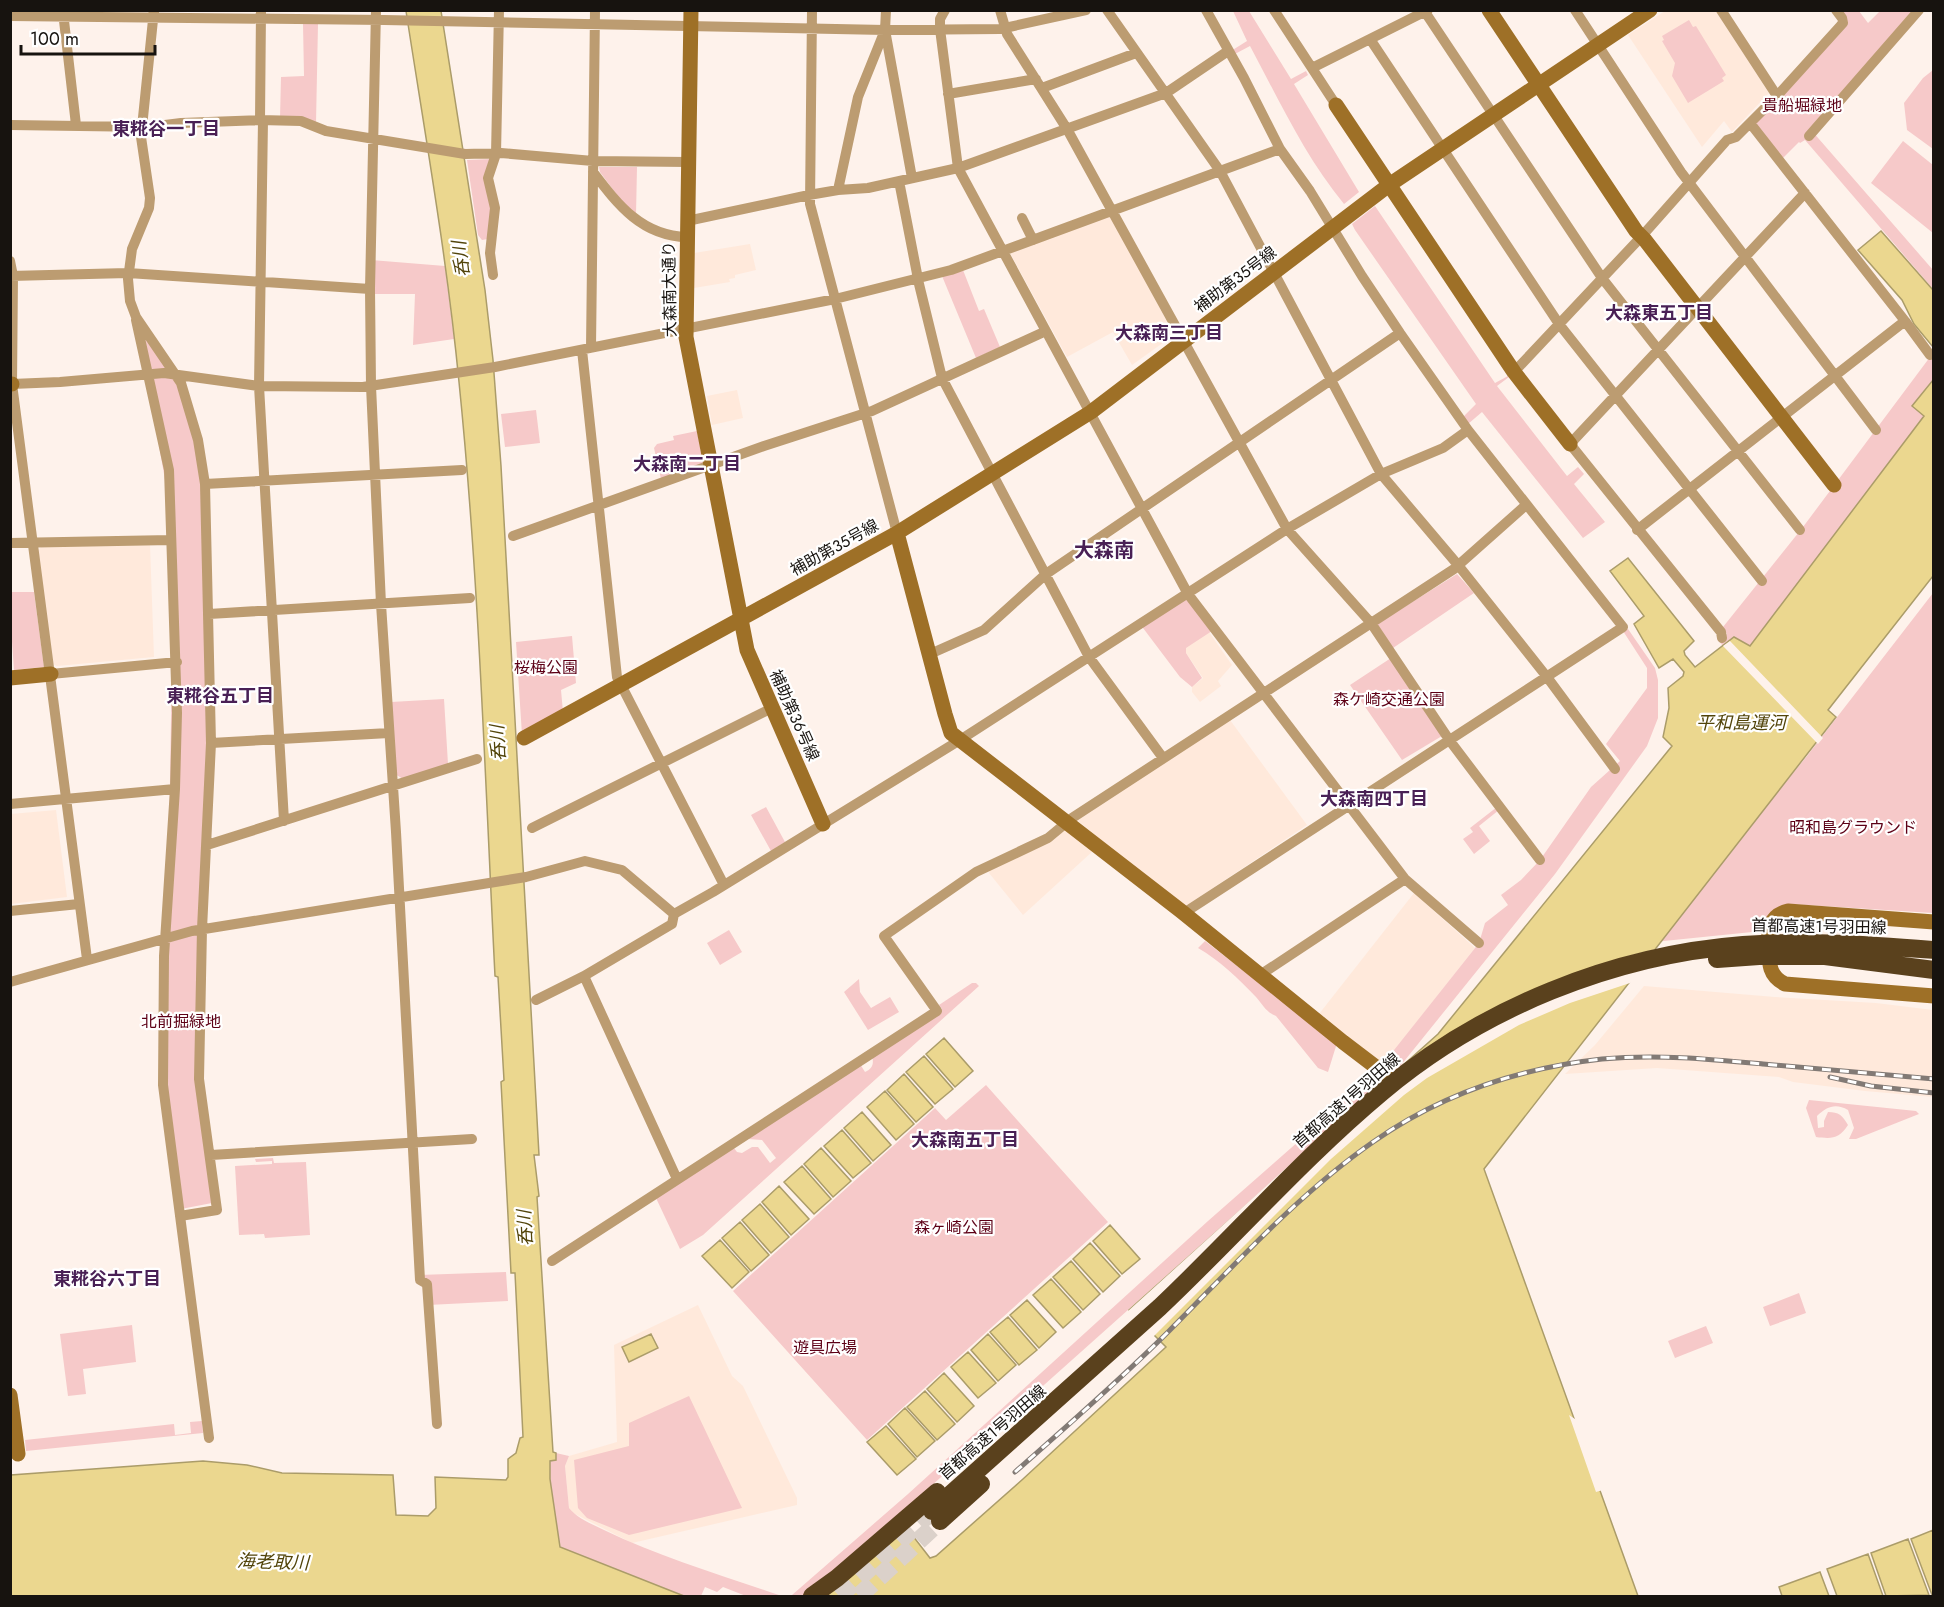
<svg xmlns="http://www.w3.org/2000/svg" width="1944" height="1607" viewBox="0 0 1944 1607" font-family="Jost,'Noto Sans JP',sans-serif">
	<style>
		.built { fill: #ffe9db }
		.green { fill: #f6c9c9 }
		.water { fill: #ebd78f; stroke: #ab9c69; stroke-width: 1.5 }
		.pier { fill: #fef2eb }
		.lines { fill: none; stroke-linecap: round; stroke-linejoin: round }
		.highway-tunnel { stroke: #dbd1ca; stroke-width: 18; stroke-dasharray: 18 9; stroke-linecap: butt }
		.street { stroke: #bc9c71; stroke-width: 10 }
		.secondary { stroke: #9e7027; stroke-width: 15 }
		.highway { stroke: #5a411d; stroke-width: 18 }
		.rail-casing { stroke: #827a75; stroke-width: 5 }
		.rail { stroke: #fff; stroke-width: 3; stroke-dasharray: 9; stroke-linecap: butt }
		.labels { text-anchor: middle; stroke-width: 4.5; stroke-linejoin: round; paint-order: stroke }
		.park-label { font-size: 16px; fill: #5d0016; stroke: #fff }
		.street-label { font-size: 16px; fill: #17130f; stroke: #fff }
		.neighbourhood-label { font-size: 18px; font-weight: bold; fill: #492055; stroke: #fff }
		.water-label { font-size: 18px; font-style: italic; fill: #52440a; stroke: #fff }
		.quarter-label { font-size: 20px; font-weight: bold; fill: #492055; stroke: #fff }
	</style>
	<rect width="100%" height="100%" fill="#fef2eb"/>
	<path class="built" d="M1665,11H1716L1769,93L1732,132L1724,121L1702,147L1628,35Z
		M1108,216L1112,217L1174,335L1132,365L1113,332L1067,357L1010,253Z
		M750,244L756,270L735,275V278L729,279L730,282L694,288V253Z
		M737,390L743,418L712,425L707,396Z
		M150,545L154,657L57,666L53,664L38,550L42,546Z
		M1209,632L1232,665L1218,681L1221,686L1200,702L1192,692V687L1203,678L1186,653V647Z
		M1230,720L1307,825L1186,906L1178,904L1077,820Z
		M56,810L67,897L11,904V814Z
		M1064,827L1093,851L1023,915L989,873L990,869Z
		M1414,893L1475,948L1382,1066L1319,1014Z
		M1644,986L1775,997L1876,1003L1933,1010V1097L1865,1091L1793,1082L1779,1077L1657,1068L1565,1074L1595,1045Z
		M698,1305L732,1376L743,1386L797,1498V1505L632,1543L573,1513L569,1508L565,1466L569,1456L617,1442L614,1345Z"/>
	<path class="green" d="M1233,11H1249L1291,79L1306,71L1308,75L1294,84L1359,192L1344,204C1305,157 1279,100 1250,46L1233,55L1231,51L1247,41Z
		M1836,11H1859L1868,23L1880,11H1919L1812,131L1933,270V289L1805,140L1800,143L1799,142L1780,161L1750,123L1843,23Z
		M1689,20L1693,27L1696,26L1726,75L1722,78L1724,81L1688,103L1672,76L1675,63L1662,41L1664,40L1662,36Z
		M303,24H318L316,123L280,118L281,77L304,76Z
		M1933,70V149L1907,130L1904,103L1923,78Z
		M1903,141L1933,165V233L1871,183Z
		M491,159V209L488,239L482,240L478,235L467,160Z
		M599,167H637L636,215L622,202L600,172Z
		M1375,206L1495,383L1508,376L1509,377L1497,386L1567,476L1578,467L1584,474L1574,484L1605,522L1583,538L1482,412L1468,424L1463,417L1476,404L1355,230L1352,224Z
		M371,260L445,266L454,339L413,345L415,294H371Z
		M963,270L979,311L984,309L1000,347L976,358L942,276Z
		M138,326L175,376L195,441L203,484L208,671L198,1081L212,1203L181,1209L165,1090L174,531Z
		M1933,353V380L1912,406L1925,415L1750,646L1734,637L1723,646L1717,639L1727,634L1723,627L1803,527Z
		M536,410L540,443L505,447L501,414Z
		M697,431L703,463L661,479L654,448L657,444L674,440L673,436Z
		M1457,574L1474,593L1393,648L1377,624Z
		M10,592H34L44,667L14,670L11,627Z
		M1933,593V913L1790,904C1774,908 1768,916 1762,931L1654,942L1807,756Z
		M1188,594L1215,629L1186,648V653L1202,678L1192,687L1180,677L1140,624Z
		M1628,629L1655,668L1658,680V718L1647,746L1555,874L1389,1080L1260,1192L808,1596H746L723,1587L717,1592L705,1587L701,1596H684L560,1548L550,1479V1461L556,1460V1453L569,1456L565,1466L569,1508C578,1519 592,1524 604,1530C660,1557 721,1575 779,1595H792L908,1494L1208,1221L1375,1074L1479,943L1485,923L1508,905L1501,895L1521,880L1540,860L1591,787L1620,761L1606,744L1647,688V668L1623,631Z
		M572,636L576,683L561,690L563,712L522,735L516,642Z
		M1391,658L1442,736L1402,760L1350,685Z
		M444,699L448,764L403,779L395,774L391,702Z
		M766,807L785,842L771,851L751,815Z
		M1497,807L1499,810L1479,826L1490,841L1474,854L1463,839L1473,832L1470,828Z
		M729,930L742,952L720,965L707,943Z
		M1205,941L1337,1043L1328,1072L1318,1068L1276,1016C1266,1012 1263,1005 1256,997C1239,979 1219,960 1198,948Z
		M859,979L860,992L871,1008L890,997L899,1012L868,1030L844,992Z
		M972,983H976L979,986L703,1235L680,1249L656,1198L734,1148L737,1152L742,1153L752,1147H758L770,1163L776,1158L762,1140L748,1139L860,1064L865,1072C873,1069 874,1063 872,1056L942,1009L939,1005Z
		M986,1085L1108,1222L867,1440L733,1291L935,1108L946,1120Z
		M1809,1100L1916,1111L1919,1114L1856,1139H1849L1854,1128L1848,1110C1836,1103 1827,1106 1817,1116L1818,1128L1824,1127V1121L1828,1112C1839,1112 1842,1115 1848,1125C1839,1139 1832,1139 1816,1137L1806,1108Z
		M273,1158L274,1163L306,1162L310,1235L265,1238L264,1234L239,1235L235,1166L272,1164V1161L256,1162L255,1159Z
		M506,1272L508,1301L428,1305L419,1275Z
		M1799,1293L1806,1313L1770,1326L1763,1307Z
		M132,1325L136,1362L83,1369L86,1394L68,1396L60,1334Z
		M1706,1326L1713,1343L1675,1358L1668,1341Z
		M689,1396L742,1508L629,1535L587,1518L578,1508L574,1460L629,1446V1423Z
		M202,1421L203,1433L26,1451L25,1440L174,1424L175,1435L191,1433L190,1422Z"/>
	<path class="water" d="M406,11H441L485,290L493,360L501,466L539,1155H534L539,1196L537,1197L553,1452L556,1453V1460L550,1461V1479L560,1547L684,1596H11V1475L203,1461L247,1465L282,1473L393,1475L396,1515L428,1516L436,1508L435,1477L506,1480L508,1477V1459L516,1453L520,1438L523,1437L515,1273H511L501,1082L504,1080L498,977L495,976C485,778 479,579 459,382C447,258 425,134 406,11Z
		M1881,231L1933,290V347L1914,324L1902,300L1858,250Z
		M1933,380V576L1828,710L1836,717L1484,1169L1638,1596H820L906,1527L930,1558L936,1556L1023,1479L1166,1347L1129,1310L1438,1034L1672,746L1663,737L1669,708L1668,688L1683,676L1684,672L1673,659L1659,668L1634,624L1644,616L1610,571L1628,558L1694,641L1684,651L1685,655L1695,667L1734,637L1750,646L1924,416L1912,406Z
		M944,1038L973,1071L955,1087L926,1054Z
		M924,1056L953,1089L935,1104L906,1072Z
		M904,1074L933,1107L916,1122L887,1090Z
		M885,1091L914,1124L896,1140L867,1107Z
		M862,1112L891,1145L873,1161L844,1128Z
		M842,1130L871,1163L853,1178L824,1146Z
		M821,1148L851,1181L833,1197L804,1164Z
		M802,1166L831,1199L814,1214L784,1182Z
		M779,1186L809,1219L791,1235L762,1202Z
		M760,1204L789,1237L771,1253L742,1220Z
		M740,1222L769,1255L751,1271L722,1238Z
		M1110,1225L1140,1259L1122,1274L1093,1241Z
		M720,1240L749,1272L732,1288L702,1256Z
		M1090,1243L1120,1276L1103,1292L1073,1259Z
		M1071,1261L1100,1294L1083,1310L1053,1277Z
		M1051,1279L1081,1312L1063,1328L1033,1295Z
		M1027,1300L1056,1332L1039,1348L1010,1315Z
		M1008,1317L1037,1350L1019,1365L990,1332Z
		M651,1334L658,1348L629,1362L622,1347Z
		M988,1334L1016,1365L998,1381L971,1350Z
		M968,1352L996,1383L978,1398L951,1367Z
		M944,1373L974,1406L957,1422L927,1389Z
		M925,1391L955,1424L937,1440L907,1407Z
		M905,1408L935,1441L917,1457L888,1424Z
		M886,1426L916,1459L897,1475L867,1442Z
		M1933,1530L1934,1594L1932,1595L1911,1539Z
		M1908,1539L1929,1595L1886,1596L1871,1553Z
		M1868,1554L1883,1596H1837L1827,1569Z
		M1820,1572L1829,1596H1782L1779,1587Z"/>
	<path class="pier" d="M1730,641L1823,738L1818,744L1723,646Z
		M1660,948L1633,982L1570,1003L1519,1025L1427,1078L1404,1095L1331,1159L1153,1337L1127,1312L1390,1074L1427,1048L1628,956Z
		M1569,1415L1578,1421L1603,1490L1596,1492Z"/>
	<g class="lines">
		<path class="highway-tunnel" d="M839,1596L932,1511
			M859,1596L940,1521"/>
		<path class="street" d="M154,10L141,137L150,198L149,208L132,249L128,279L130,301L136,317L181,383L198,440L205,484L211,743L202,929L199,1079L217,1210L180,1216
			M376,10L370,289L371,386L381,604L396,832L420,1280L427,1284L437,1424
			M812,10L810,204L897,533
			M886,10L885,30L912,178
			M945,10L940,19V29L958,168L1188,594L1405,879L1479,943
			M1000,10L1007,34L1067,129L1287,529L1371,623L1450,741L1540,860
			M1107,10L1220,171L1381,474L1458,565L1547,677L1615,769
			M1274,10L1336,105
			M1575,10L1681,172L1876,430
			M1721,10L1777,96
			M63,12L76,125
			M1425,12L1602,278L1800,530
			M10,16L384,20L885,30L1000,29L1086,10
			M1370,39L1559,324L1762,581
			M1312,68L1428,10
			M1042,88L1136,53
			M948,94L1036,79
			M260,120L261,10
			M263,120L259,386L284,821
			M10,125L149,127L181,123L260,120L301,121L326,131L465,154L501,153L593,161L688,162
			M1809,136L1919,10
			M593,172C618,205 642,236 687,237
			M899,181L919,284L942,378L1089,657L1163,758
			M838,190L858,97L885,30
			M1022,218L1033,240
			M687,221L809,195L838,190L868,188L958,168L1166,93L1228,51
			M10,261L13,276L12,384L87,959
			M493,275L490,253L495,208L488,178L496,154L499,10
			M10,276L128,273L370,289
			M136,320L169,470L177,713L175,789L164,956L163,1085L209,1438
			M1905,321L1930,355
			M591,348L595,10
			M582,350L617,677L724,885
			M1514,372L1642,236L1727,140L1736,137L1777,96L1843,23L1842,18L1836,10
			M12,384L60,382L164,373L259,386L363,387L495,367L835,299L951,270L1280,149
			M205,484L462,470
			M1637,530L1905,321L1750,123
			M513,536L764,446L872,411L1046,331
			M10,543L171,540
			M209,614L470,598
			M1722,638L1721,632L1570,444L1805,193
			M930,654L984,630L1046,574L1400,333
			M51,674L177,662
			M211,743L389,733
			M10,804L175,789
			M532,828L772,708
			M207,845L477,759
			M10,911L79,904
			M1184,913L1623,627L1468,430L1400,333L1362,276L1310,191L1280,149L1244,78L1206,10
			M674,914L713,892L960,740L1287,529L1381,474L1443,448L1468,430
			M674,914L672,924L584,976L677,1179
			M1260,975L1405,879
			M10,982L192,931L526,877L585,861L622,870L674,914
			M536,1000L584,976
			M211,1155L472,1139
			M552,1261L937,1011L884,936L976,872L1048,838L1072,818L1454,569L1526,505"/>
		<path class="secondary" d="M691,10L686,337L747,650L823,824
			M1489,10L1636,231L1645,240L1834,485
			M1336,105L1514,372L1570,444
			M10,384H12
			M897,533L945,714L951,733L1181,911L1343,1042L1385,1074
			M10,678L51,674
			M524,738L897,533L1091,412L1389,185L1650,10
			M1934,922L1788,911C1768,916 1768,931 1769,948C1769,964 1769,976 1785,984L1934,996
			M10,1395L18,1454"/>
		<path class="highway" d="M1825,956L1934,970
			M1717,959L1759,956H1836
			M932,1511L1160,1307C1235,1236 1303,1158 1382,1092C1482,1008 1613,955 1743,945C1807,940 1870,945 1934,950
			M940,1521L981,1484
			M812,1596L837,1578L937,1492"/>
		<g class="rail-casing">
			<path id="rail" d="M1830,1077L1871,1086L1934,1093
				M1015,1472C1067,1426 1120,1380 1169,1331C1234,1266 1297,1195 1373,1142C1441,1094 1520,1068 1602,1059C1656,1054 1709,1059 1763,1064C1820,1069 1877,1074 1934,1079"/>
		</g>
		<use href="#rail" class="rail"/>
	</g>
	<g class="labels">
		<g class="park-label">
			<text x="1802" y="111">貴船堀緑地</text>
			<text x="546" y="673">桜梅公園</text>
			<text x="1389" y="705">森ケ崎交通公園</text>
			<text x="1853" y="833">昭和島グラウンド</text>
			<text x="181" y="1027">北前掘緑地</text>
			<text x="954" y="1233">森ヶ崎公園</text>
			<text x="825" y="1353">遊具広場</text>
		</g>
		<g class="street-label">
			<text transform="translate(1235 279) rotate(-37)" y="6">補助第35号線</text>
			<text transform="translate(669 289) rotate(-91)" y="6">大森南大通り</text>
			<text transform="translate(834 547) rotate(-29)" y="6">補助第35号線</text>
			<text transform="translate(795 715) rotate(66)" y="6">補助第36号線</text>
			<text transform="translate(1819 926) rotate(1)" y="6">首都高速1号羽田線</text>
			<text transform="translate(1346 1100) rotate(-41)" y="6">首都高速1号羽田線</text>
			<text transform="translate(992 1432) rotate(-41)" y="6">首都高速1号羽田線</text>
		</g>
		<g class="neighbourhood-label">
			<text x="166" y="135">東糀谷一丁目</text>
			<text x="1659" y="319">大森東五丁目</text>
			<text x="1169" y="339">大森南三丁目</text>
			<text x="687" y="470">大森南二丁目</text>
			<text x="220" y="702">東糀谷五丁目</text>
			<text x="1374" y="805">大森南四丁目</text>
			<text x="965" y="1146">大森南五丁目</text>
			<text x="107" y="1285">東糀谷六丁目</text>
		</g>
		<g class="water-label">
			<text transform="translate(461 259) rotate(-97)" y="6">呑川</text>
			<text x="1741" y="729">平和島運河</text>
			<text transform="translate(498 743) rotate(-93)" y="6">呑川</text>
			<text transform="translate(525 1228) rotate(-93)" y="6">呑川</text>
			<text transform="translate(273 1562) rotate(2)" y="6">海老取川</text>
		</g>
		<g class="quarter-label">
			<text x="1104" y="557">大森南</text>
		</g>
	</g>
	<rect width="1944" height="1607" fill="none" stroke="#17130f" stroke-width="24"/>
	<path d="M21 45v9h134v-9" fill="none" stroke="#17130f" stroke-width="3"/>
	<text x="30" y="45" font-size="18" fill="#17130f" stroke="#ffffff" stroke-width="4.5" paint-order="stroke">100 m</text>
</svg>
